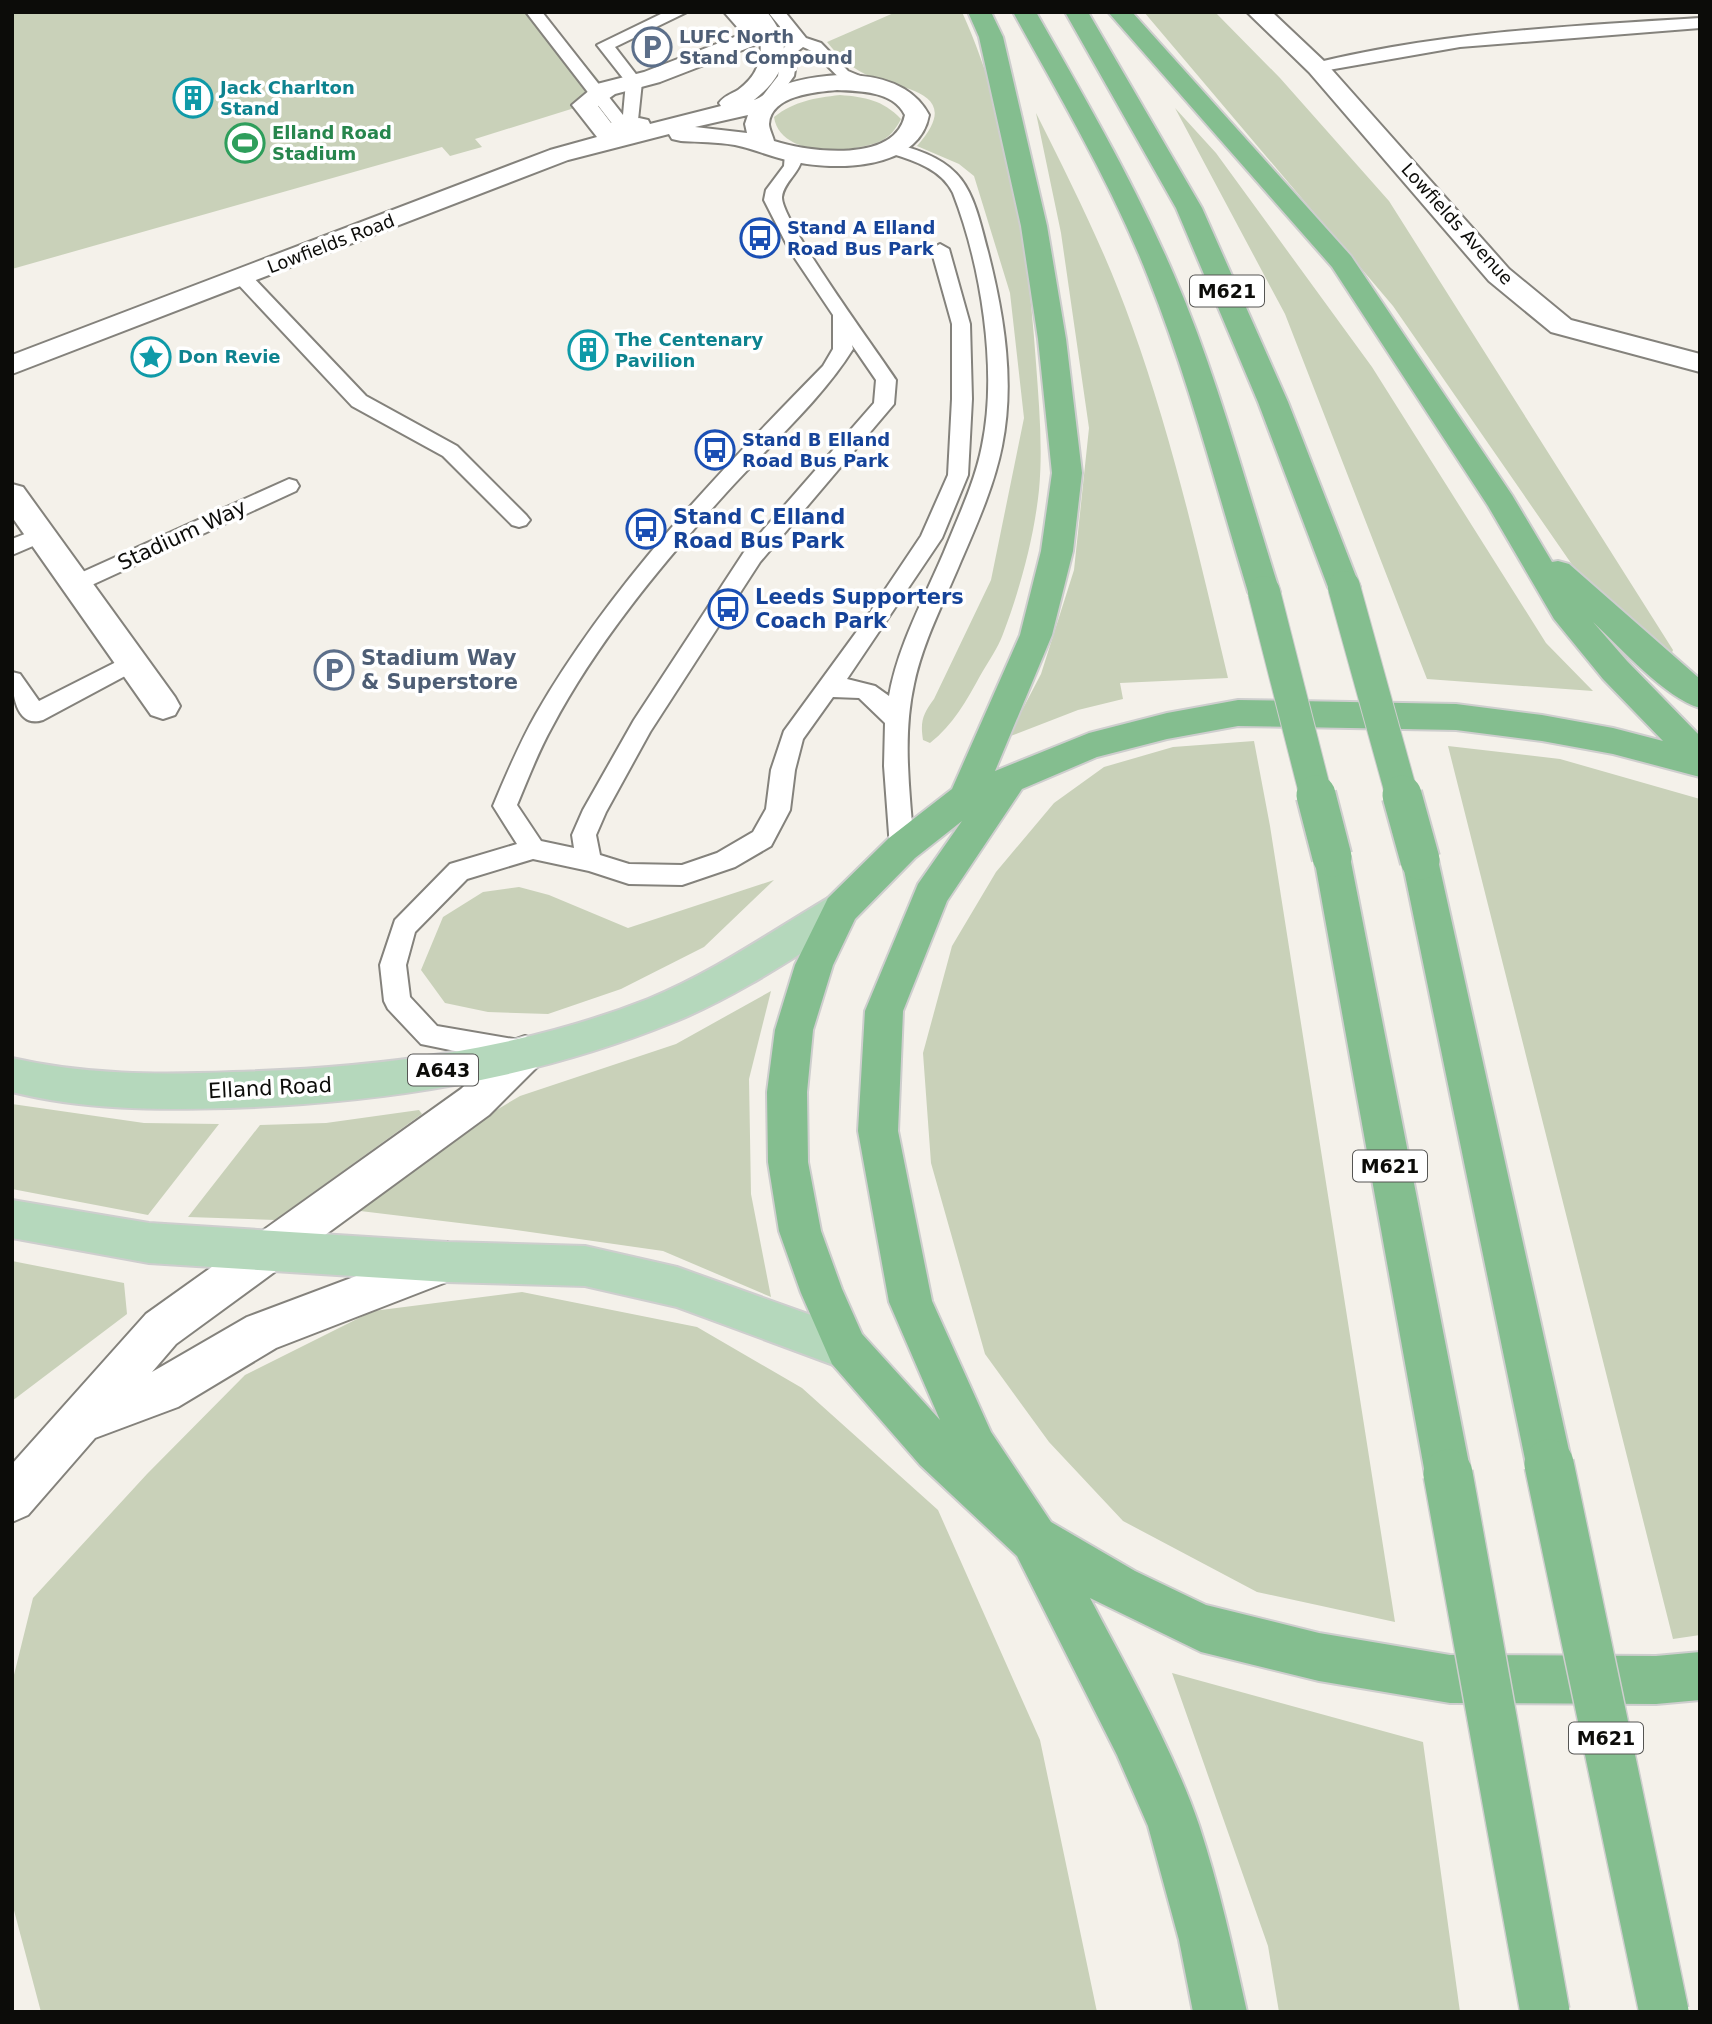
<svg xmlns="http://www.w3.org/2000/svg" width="1712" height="2024" viewBox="0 0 1712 2024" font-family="'DejaVu Sans',sans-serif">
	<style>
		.green { fill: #c9d1b9 }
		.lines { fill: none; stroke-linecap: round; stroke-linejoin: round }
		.lane-casing { stroke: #84827c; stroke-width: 4 }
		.street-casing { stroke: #84827c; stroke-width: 4 }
		.secondary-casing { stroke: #84827c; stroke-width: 4 }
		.primary-casing { stroke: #cecece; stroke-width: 4 }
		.highway-casing { stroke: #cecece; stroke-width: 4 }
		.lane { fill: #fff; fill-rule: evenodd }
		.street { fill: #fff; fill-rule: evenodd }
		.secondary { fill: #fff; fill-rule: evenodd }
		.primary { fill: #b5d8bc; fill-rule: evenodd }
		.highway { fill: #84be8f; fill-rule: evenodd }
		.highway-bridge-far2-casing { stroke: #cecece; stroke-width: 34; stroke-linecap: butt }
		.highway-bridge-far1-casing { stroke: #cecece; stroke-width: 43; stroke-linecap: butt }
		.highway-bridge-casing { stroke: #cecece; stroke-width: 52; stroke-linecap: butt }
		.highway-bridge-far2 { stroke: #84be8f; stroke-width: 32 }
		.highway-bridge-far1 { stroke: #84be8f; stroke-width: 39 }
		.highway-bridge { stroke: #84be8f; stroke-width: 49 }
		.labels { text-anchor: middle; stroke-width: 7; stroke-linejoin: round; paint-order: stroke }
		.far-service-label { font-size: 18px; font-weight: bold; fill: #4e5e75; stroke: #fff; text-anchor: start }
		.far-culture-label { font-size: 18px; font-weight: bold; fill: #0d838f; stroke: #fff; text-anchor: start }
		.far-leisure-label { font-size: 18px; font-weight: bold; fill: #27864d; stroke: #fff; text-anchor: start }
		.far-street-label { font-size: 18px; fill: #0c0c09; stroke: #fff }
		.far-transit-label { font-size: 18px; font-weight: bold; fill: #164399; stroke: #fff; text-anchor: start }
		.shield { fill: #fff; stroke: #555553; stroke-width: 2 }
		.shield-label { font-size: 19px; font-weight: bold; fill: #0c0c09 }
		.transit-label { font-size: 21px; font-weight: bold; fill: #164399; stroke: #fff; text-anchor: start }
		.street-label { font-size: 21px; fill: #0c0c09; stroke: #fff }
		.service-label { font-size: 21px; font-weight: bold; fill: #4e5e75; stroke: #fff; text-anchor: start }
	</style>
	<rect width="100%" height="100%" fill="#f4f1ea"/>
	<path class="green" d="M12,12H542L606,89L584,105L475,139L482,147L450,156L442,147L12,269Z
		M896,12H962C1010,117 1028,249 1036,363C1039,405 1043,448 1039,490C1034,538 1020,589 1003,634C998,648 988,662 980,676C967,700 953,725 930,743L923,740C920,721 923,714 934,699L991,580L1024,418L1010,293L974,176L959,164L917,146C967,90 899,90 865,74C849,66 838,56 827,42Z
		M1144,12H1215L1280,78L1389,201L1673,650L1666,667L1591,592L1393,306Z
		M840,95C865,97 883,100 901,119C896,129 890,137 879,142C850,153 780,158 774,117C795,101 814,98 840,95Z
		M1175,108L1216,153L1372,367L1546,643L1593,691L1427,679L1285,314Z
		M1036,113C1071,183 1106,252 1132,326C1173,440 1200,560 1228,678L1120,683L1123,699L1078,710L1008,737L1041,674L1074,570L1089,428L1061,233Z
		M1254,741L1270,826L1395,1622L1257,1592L1123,1521L1049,1442L985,1354L931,1163L923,1053L952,946L996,872L1054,803L1104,767L1173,747Z
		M1448,746L1560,759L1700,799V1635L1673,1639Z
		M774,880L704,947L621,989L548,1014L488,1012L445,1003L421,970L443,917L483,892L519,887L549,895L628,928Z
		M771,991L749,1079L751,1194L771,1297L663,1251L509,1229L352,1210L429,1150L520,1096L676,1044Z
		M12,1104L144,1123L219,1124L148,1215L12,1189Z
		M419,1110L422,1114L275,1220L188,1217L260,1125L326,1123Z
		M12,1261L124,1283L127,1314L12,1401Z
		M522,1292L697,1327L802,1388L938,1510L1040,1740L1097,2012H41L12,1903V1683L33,1598L147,1474L245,1375L373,1311Z
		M1172,1673L1423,1742L1460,2012H1279L1268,1946Z"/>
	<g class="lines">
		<g class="lane-casing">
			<path id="lane" d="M526,12H542L623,115L626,82L597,45L665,12H687L615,47L642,82L636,139H624Z
				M768,12H785L806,38L821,43L848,71L872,81L874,84L872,87C840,95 827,55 803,47L798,51L794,76L772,106H760L758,102L778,76L782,50L791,40Z
				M1700,18V28L1460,47L1317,72L1309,67L1311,64C1438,32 1570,26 1700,18Z
				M892,143C965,161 971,185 988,252C1004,315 1015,382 1002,446C994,486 977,524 961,561C944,602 923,641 914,684C902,738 910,794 914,848L911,855L902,858L893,855L890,848L884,766L885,723L859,698L833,697L803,739L795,770L790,810L771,846L735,867L682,885L629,884L589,871L533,859L467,879L415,932L406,965L410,997L437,1026L519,1040L528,1044L532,1052L528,1060L519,1064L421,1044L388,1009L384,1001L380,965L395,920L450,864L517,844L493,806C506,775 519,744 536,714C611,584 718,473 823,366L833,349V315L790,251L764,200L766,190L784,166L785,154L794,149L803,154C801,173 784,181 782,197C781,221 877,351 896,380L894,404L760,562L650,732L606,812L596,835L600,855L629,864L682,865L717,853L753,832L766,809L771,770L784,731L860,627L921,536L948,475L952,399V324L931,249L940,244L949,249L970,324L972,399L968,475L942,538L847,679L875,686L889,696C898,645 924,599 944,552C958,517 975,482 982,446C998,370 981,265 953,193C941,168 912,160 886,152L883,148ZM852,345L876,380L874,403L744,552L634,720L583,810L572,835L574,848L541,841L517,805C528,779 538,752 552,727C597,642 662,564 726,493C768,446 820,402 853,349Z
				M243,272L250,274L366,396L457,446L526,515L530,520L526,525L519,527L512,525L443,456L352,406L236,282L234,278Z
				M289,479L296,481L299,486L296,491L83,589L75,592L67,589L64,584L67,579Z
				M40,528L47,530L51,535L47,540L12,555V539Z
				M132,654L140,656L143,662L140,668L43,720C15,729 12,691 12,672L20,674L39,701Z"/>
		</g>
		<g class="street-casing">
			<path id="street" d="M724,12H767C795,46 787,74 754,100C763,97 769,90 778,87C823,70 903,65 929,115C919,171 834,171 791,161C771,157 754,149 735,145C717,142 699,142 681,141L672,139L669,134L568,160L12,374V355L550,150L597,137L572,105L597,84L644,72L737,36L738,28ZM760,39C763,61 756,77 738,90C731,94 724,96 719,103L721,106L650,124L648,120L639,118L611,123L598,106L615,94L660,82L753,46ZM837,90C860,91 893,91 905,115C895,164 808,152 774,141C773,136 769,129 769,124C771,95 816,92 837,90ZM748,115L745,124L747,133L695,127Z
				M1247,12H1272L1325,62L1509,269L1571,320L1700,354V372L1551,332L1489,281L1309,72Z
				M12,484L23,487L175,697L180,706L175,715L163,719L151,715L12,517Z"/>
		</g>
		<g class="secondary-casing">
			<path id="secondary" d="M525,1036L539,1041L545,1053L539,1065L489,1115L176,1344L152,1372L247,1317L447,1242L462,1248L468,1262L462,1276L276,1348L178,1407L95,1438L28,1515L12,1522V1464L146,1314L461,1089L511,1041Z"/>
		</g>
		<g class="primary-casing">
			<path id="primary" d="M841,894L854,898L859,909L854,920C796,956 738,996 674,1022C532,1080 382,1103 229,1108C156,1110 83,1110 12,1092V1058C85,1075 159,1075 233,1072C373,1068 517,1051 648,999C712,973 769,933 828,898Z
				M12,1200L149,1223L447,1242L585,1246L677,1267L847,1328L862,1334L869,1349L862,1364L847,1370L677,1307L585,1286L447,1282L149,1263L12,1238Z"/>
		</g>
		<g class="highway-casing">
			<path id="highway" d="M968,12H991L1003,37L1047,226L1066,339L1082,473L1073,551L1052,635L995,771L1089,733L1167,713L1238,700L1456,704L1542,715L1613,728L1663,741L1603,679L1554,619L1488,506L1332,267L1108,12H1132L1351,256L1512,495L1552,562L1558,561L1569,564L1700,679V708C1665,698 1621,648 1593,622L1627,661L1700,736V777L1613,754L1542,741L1456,730L1238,726L1167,739L1097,757L1022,789L947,901L903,1011L898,1131L932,1301L991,1432L1051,1522L1135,1571L1206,1605L1319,1633L1450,1655L1656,1656L1700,1652V1700L1656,1704L1450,1703L1319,1681L1201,1652L1090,1598C1127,1669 1173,1749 1199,1825C1219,1886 1233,1949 1247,2012H1193L1179,1940L1148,1826L1117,1755L1017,1556L920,1465L832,1364L801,1293L779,1231L768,1162L767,1092L775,1030L795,965L828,898L889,838L952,789L1020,635L1041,551L1052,473L1038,339L1021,226L979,37ZM962,821L918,884L865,1011L858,1131L889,1302L940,1420L862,1334L842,1289L821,1231L808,1162L807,1092L813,1030L833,965L855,919L915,858Z
				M1013,12H1036C1085,98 1135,184 1174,275C1218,377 1246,486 1280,592L1275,600L1264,603L1253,600L1248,592C1216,487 1189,380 1148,277C1112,185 1061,99 1013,12Z
				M1065,12H1088L1202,208L1288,402L1360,587L1355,595L1344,598L1333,595L1328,587L1258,402L1176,208Z
				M1332,843L1345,847L1350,857L1471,1474L1464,1490L1448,1497L1432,1490L1425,1474L1314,857L1319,847Z
				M1420,845L1433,850L1438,860L1572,1464L1565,1480L1549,1487L1533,1480L1526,1464L1402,860L1407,850Z"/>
		</g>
		<use href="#lane" class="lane"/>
		<use href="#street" class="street"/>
		<use href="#secondary" class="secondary"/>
		<use href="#primary" class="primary"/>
		<use href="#highway" class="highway"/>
		<g class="highway-bridge-far2-casing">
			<path id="highway-bridge-far2" d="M1344,587L1402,796
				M1264,592L1316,796"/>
		</g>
		<g class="highway-bridge-far1-casing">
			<path id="highway-bridge-far1" d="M1316,795L1332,857
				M1402,795L1420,860"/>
		</g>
		<g class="highway-bridge-casing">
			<path id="highway-bridge" d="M1549,1464L1664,2012
				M1448,1474L1545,2012"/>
		</g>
		<use href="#highway-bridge-far2" class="highway-bridge-far2"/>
		<use href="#highway-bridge-far1" class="highway-bridge-far1"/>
		<use href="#highway-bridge" class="highway-bridge"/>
	</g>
	<defs>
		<g id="parking-ring" transform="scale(2.0125)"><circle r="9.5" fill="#fff" stroke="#5c6f8a" stroke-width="1.5"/><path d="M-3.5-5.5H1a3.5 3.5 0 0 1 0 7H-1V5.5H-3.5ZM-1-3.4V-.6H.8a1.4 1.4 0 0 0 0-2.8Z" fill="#5c6f8a"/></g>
		<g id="building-ring" transform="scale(2.0125)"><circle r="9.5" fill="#fff" stroke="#0f9aa8" stroke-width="1.5"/><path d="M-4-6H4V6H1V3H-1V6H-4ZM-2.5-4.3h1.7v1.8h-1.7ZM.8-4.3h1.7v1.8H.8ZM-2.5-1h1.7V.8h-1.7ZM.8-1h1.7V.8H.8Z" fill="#0f9aa8"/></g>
		<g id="stadium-ring" transform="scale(2.0125)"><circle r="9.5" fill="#fff" stroke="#2e9e5b" stroke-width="1.5"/><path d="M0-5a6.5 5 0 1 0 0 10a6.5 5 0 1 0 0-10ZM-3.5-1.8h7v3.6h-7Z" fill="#2e9e5b"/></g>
		<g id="bus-ring" transform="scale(2.0125)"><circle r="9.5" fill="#fff" stroke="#1a4fb4" stroke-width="1.5"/><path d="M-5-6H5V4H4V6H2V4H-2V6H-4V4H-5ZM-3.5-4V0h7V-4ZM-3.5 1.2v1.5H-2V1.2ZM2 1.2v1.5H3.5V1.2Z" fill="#1a4fb4"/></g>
		<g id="sight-ring" transform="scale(2.0125)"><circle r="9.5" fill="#fff" stroke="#0f9aa8" stroke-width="1.5"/><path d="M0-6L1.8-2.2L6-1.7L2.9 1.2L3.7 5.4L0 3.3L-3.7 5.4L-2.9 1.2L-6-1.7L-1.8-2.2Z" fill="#0f9aa8"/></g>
	</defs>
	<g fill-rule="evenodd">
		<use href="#parking-ring" x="652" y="47"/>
		<use href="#building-ring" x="193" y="98"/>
		<use href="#stadium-ring" x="245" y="143"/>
		<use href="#bus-ring" x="760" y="238"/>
		<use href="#building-ring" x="588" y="350"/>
		<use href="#sight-ring" x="151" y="357"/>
		<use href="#bus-ring" x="715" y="450"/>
		<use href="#bus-ring" x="646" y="529"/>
		<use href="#bus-ring" x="728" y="609"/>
		<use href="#parking-ring" x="334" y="670"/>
	</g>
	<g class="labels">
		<g class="far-service-label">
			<text x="679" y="43">LUFC North<tspan x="679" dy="21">Stand Compound</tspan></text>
		</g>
		<g class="far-culture-label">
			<text x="220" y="94">Jack Charlton<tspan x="220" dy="21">Stand</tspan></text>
			<text x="615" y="346">The Centenary<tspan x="615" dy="21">Pavilion</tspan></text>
			<text x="178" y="363">Don Revie</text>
		</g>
		<g class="far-leisure-label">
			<text x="272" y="139">Elland Road<tspan x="272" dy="21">Stadium</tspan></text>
		</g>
		<g class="far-street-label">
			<text transform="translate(1457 224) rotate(48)" y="6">Lowfields Avenue</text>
			<text transform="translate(331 244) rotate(-21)" y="6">Lowfields Road</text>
		</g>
		<g class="far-transit-label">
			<text x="787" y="234">Stand A Elland<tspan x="787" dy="21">Road Bus Park</tspan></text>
			<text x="742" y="446">Stand B Elland<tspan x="742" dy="21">Road Bus Park</tspan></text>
		</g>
		<g class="shield">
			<rect x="1190" y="275.5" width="74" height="31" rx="5"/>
			<rect x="408" y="1054.5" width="70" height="31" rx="5"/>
			<rect x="1353" y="1150.5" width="74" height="31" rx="5"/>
			<rect x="1569" y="1722.5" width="74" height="31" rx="5"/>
		</g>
		<g class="shield-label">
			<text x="1227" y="298">M621</text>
			<text x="443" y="1077">A643</text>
			<text x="1390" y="1173">M621</text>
			<text x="1606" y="1745">M621</text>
		</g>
		<g class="transit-label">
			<text x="673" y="524">Stand C Elland<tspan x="673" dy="24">Road Bus Park</tspan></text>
			<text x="755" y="604">Leeds Supporters<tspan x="755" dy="24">Coach Park</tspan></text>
		</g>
		<g class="street-label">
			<text transform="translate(182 535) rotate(-25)" y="7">Stadium Way</text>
			<text transform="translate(270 1088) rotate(-3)" y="7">Elland Road</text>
		</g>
		<g class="service-label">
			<text x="361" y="665">Stadium Way<tspan x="361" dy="24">&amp; Superstore</tspan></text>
		</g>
	</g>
	<rect width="1712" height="2024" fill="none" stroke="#0c0c09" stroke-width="28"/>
</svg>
